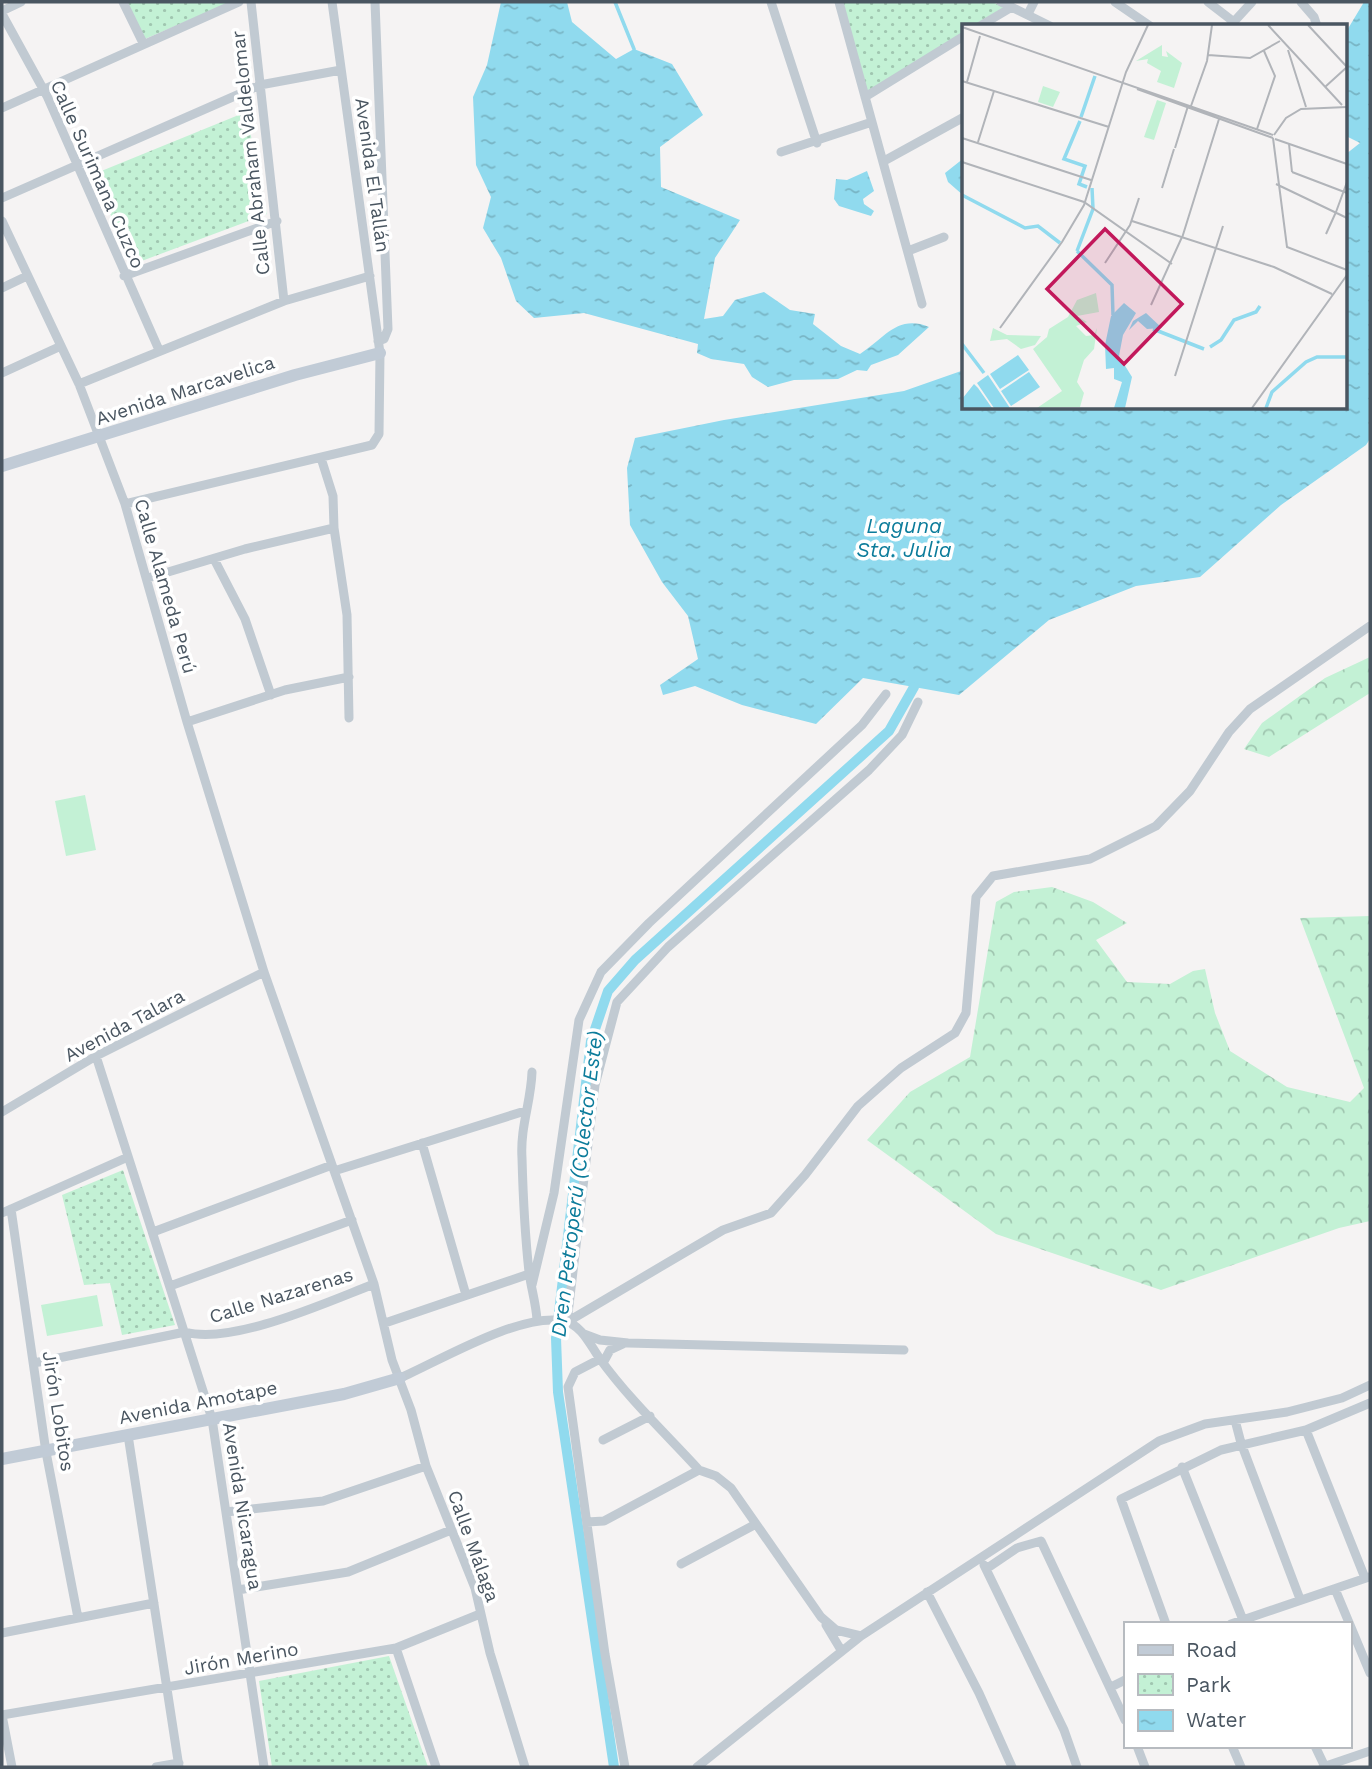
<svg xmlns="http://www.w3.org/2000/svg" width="1372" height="1769" viewBox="0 0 1372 1769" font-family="'Work Sans',sans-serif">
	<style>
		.green { fill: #c3f1d5 }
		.forest { fill: url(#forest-crowns) }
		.park { fill: url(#park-dots) }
		.water { fill: url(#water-ripples) }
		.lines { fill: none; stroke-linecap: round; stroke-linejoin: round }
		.stream { stroke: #90daee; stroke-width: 3.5 }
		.canal { stroke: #90daee; stroke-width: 10 }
		.street { stroke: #c1cad2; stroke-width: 9 }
		.secondary { stroke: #c1cbd6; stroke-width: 12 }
		.labels { text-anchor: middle; stroke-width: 7; stroke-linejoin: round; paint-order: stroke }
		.street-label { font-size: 19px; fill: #4a5661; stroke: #fff }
		.water-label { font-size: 21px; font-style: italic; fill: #0c7c9b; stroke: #fff }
		.inset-river { fill: none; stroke: #90daee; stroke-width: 3.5 }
		.inset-road { fill: none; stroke: #b1b4b9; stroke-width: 2 }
		.view { fill: #c2185b; fill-opacity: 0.15; stroke: #c2185b; stroke-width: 3.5 }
		.inset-edge { fill: none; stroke: #4a5661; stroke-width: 3.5 }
	</style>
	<defs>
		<pattern id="forest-crowns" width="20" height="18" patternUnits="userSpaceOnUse" patternTransform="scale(1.75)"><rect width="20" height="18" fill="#c3f1d5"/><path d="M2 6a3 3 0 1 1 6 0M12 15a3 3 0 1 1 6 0" fill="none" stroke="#a0c6b0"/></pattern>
		<pattern id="park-dots" width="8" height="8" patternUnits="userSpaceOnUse" patternTransform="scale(1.75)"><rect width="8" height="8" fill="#c3f1d5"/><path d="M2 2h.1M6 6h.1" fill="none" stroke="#a0c6b0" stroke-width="1.8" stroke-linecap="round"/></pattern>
		<pattern id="water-ripples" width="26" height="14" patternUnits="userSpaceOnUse" patternTransform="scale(1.75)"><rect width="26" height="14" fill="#90daee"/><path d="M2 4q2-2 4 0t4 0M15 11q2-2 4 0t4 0" fill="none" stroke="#78b4c4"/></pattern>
	</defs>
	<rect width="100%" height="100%" fill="#f5f3f3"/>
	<path class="green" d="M85,795L96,850L66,856L55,801Z
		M97,1295L103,1326L47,1336L41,1305Z"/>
	<path class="forest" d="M1370,657V693L1269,757L1244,749L1262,723L1325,678Z
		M1052,887L1093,902L1127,923L1096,940L1127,982L1170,984L1193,971L1205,969L1215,1013L1230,1051L1287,1087L1350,1102L1364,1088L1300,918L1370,916V1221L1339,1228L1161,1290L996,1234L867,1140L910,1092L970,1057L996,902L1014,892Z"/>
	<path class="park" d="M127,2H231L145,39Z
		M843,2H992L1004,7L973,26H964V32L867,92Z
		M246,112L267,214L131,265L94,174Z
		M123,1170L175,1325L122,1335L110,1283L84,1285L62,1195Z
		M389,1656L428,1767H272L259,1681Z"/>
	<path class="water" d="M501,2H567L572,22L616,59L634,49L672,64L703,115L660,147L661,187L740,220L715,258L704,319L723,316L735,300L764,292L790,310L815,314L813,324L841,346L860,354C884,339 897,314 929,327L898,355L871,365L867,371L857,370L838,379L794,380L768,387L752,377L744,364L711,359L697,353L698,344L584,313L534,318L516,301L501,258L483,228L491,197L476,165L473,97L487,65Z
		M1364,2H1370V439L1366,445L1281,505L1200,577L1136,586L1049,620L959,695L863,678L816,724L742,705L695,686L663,695L660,685L698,659L688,616L662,582L630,525L627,468L635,438L724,420L904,391L964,370V408H1346V154L1360,143L1346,136V32Z
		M964,158V196L948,182L945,173Z
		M867,171L874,191L863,199L864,204L874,211L871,216L839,206L834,199L836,179L847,180Z"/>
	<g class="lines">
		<path class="stream" d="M615,2L634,49"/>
		<path class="canal" d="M614,1767L558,1392L556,1338L591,1041L608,991L635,960L889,731L914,687"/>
		<path class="street" d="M123,2L143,43
			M251,2L284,301
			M375,2L388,329L384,339L378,341
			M771,2L817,143
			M839,2L922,304
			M1001,2L1050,26
			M1115,2L1150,26
			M1208,2L1234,22
			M1301,2L1314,17L1317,26
			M2,11L21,2
			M2,14L47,96L159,350
			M1028,14L1034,2
			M980,26L1012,7
			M1230,26L1252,2
			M865,97L964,36
			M2,108L239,2
			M781,152L872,122
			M884,161L964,117
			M2,198L260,85L341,70
			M2,221L79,384L125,504L187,722L264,972L374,1284L392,1360L411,1410L426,1466L475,1588L490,1653L525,1767
			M908,251L944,237
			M124,276L277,221
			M2,288L27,276
			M2,373L61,346
			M79,384L284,301L370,276
			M321,458L333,496L334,528L347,615L349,718
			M125,504L372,445L379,434L380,353L332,2
			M214,559L245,619L271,695
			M148,578L245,549L334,528
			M187,722L285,690L349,677
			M96,1056L212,1419L264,1767
			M532,1072C531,1102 520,1127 522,1158C523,1195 525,1235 529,1272C531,1288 536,1303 537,1320
			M2,1112L96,1056L264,972
			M422,1143L466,1295
			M334,1171L525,1111
			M11,1209L46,1452L78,1618
			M2,1213L128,1157
			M153,1232L332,1165
			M532,1285L554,1193L579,1020L601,972L649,923L862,725L886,694
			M170,1286L352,1220
			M567,1322L723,1230L771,1213L805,1175L858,1106L901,1068L955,1033L966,1013L976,897L993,876L1090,859L1156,826L1190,791L1229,732L1250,709L1370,626
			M567,1322L595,1085L617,1002L668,947L869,770L902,735L918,702
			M385,1323L529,1274
			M584,1334L600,1340L628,1343L904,1350
			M600,1359L575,1372L568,1387L605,1654L625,1767
			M34,1363L185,1332C233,1345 327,1302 374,1284
			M603,1363L610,1350L623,1344
			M400,1378C441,1360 521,1312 564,1321C582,1325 590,1345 600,1359C629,1399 666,1434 699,1470L716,1476L731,1488L821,1617L836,1630L861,1636
			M1235,1420L1241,1443L1300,1599
			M1306,1430L1365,1578
			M128,1435L179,1767
			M603,1440L650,1416
			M1182,1467L1243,1620
			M226,1512L323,1501L426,1466
			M587,1522L604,1521L699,1470
			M681,1564L756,1524
			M984,1565L1064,1730L1077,1767
			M986,1569L1017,1548L1041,1541L1125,1720
			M1335,1589L1370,1673
			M238,1590L348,1572L451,1530
			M927,1592L979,1693L1012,1767
			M1166,1624L1121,1499L1221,1450L1306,1430L1370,1403
			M1231,1624L1369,1577
			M826,1625L841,1650
			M2,1633L154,1603
			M396,1648L436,1767
			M1111,1687L1125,1680
			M2,1715L396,1648L480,1614
			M2,1715L12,1767
			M1137,1746L1145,1767
			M1232,1746L1241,1767
			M1315,1746L1325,1767
			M156,1767L179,1763
			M697,1767L861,1636L1159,1441L1205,1424L1287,1412L1342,1398L1370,1385
			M1323,1767L1370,1751"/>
		<path class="secondary" d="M2,466L295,375L380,353
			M2,1459L344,1394L400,1378"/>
	</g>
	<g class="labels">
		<g class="street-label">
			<text transform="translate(250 153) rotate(-96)" y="7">Calle Abraham Valdelomar</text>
			<text transform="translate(98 174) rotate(66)" y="7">Calle Surimana Cuzco</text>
			<text transform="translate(373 175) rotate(82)" y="7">Avenida El Tallán</text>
			<text transform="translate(185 390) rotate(-18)" y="7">Avenida Marcavelica</text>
			<text transform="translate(166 586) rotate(74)" y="7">Calle Alameda Perú</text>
			<text transform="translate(124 1025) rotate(-28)" y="7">Avenida Talara</text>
			<text transform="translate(281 1295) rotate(-17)" y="7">Calle Nazarenas</text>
			<text transform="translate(198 1402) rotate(-11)" y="7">Avenida Amotape</text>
			<text transform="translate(59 1411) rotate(81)" y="7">Jirón Lobitos</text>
			<text transform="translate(243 1506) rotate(81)" y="7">Avenida Nicaragua</text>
			<text transform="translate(474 1546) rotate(70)" y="7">Calle Málaga</text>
			<text transform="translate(241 1658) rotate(-10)" y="7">Jirón Merino</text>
		</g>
		<g class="water-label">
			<text x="904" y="533">Laguna<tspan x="904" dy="24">Sta. Julia</tspan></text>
			<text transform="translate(577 1184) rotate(-83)" y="7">Dren Petroperú (Colector Este)</text>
		</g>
	</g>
	<g transform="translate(962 24)">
		<rect width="385" height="385" fill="#f5f3f3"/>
		<path d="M200,21V32L206,33L204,27L220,39L212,64L195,58L199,47L185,39L186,35L174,37ZM81,62L98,68L91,83L76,78Z" fill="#c3f1d5"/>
		<path d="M134,269L137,288L115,292L125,298L114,302L124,312L132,311L135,304L132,325L122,336L115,358L122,369L118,383L75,384L100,367L71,325L85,313L87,305L106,293L115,276ZM31,304L45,311L79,312L73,321L59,325L45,315L28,317Z" fill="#c3f1d5"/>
		<path d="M195,76L204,79L192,116L182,113Z" fill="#c3f1d5"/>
		<path d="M162,279L174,289L161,311L157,332L170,353L163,384H152L160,358L152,355V344L144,345L143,321L149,292ZM184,289L200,304L185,305L176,297L167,306L171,297ZM56,331L67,346L38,365L28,350ZM67,348L78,363L49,382L39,367ZM26,351L48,384H32L15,359ZM12,360L16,364L30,384H0V375Z" fill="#90daee"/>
		<path class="inset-river" d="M119,93L133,52M118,97L102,135L123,142L117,160L125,163M0,171L63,204L76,202L98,219M115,227L131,185L130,164M115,227L150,261L151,291M191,305L242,325M0,320L22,349M248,323L259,316L272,296L294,288L298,282M304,384L310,368L344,338L355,333H385"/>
		<path class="inset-road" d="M306,1L380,81M346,1L385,43M0,3L311,111M326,26L344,83M246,31L288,34L318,17M0,57L147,103M5,58L18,12M363,63L385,43M175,65L311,114M229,82L245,37L250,1M295,105L313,52L302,27M312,111L324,94L339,85L385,83M0,114L129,156M311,114L325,223L385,246M313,115L385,140M16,118L32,67M327,120L330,148M213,124L226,82M0,138L122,178L210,240M330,148L385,169M314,160L385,194M200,164L212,125M374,188L385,158M170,197L312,243L370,270M364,210L374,188M220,214L257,95M100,218L122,181L164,48L186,1M143,239L168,201L177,174M189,281L220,213M38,304L100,218M213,352L261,202M290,384L385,251"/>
		<path class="view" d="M143,205L220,280L162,340L85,265Z"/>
		<rect width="385" height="385" class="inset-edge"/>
	</g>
	<rect width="1372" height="1769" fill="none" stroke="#4a5661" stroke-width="7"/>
	<rect x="1124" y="1622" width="228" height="126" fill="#ffffff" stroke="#b7bbc0" stroke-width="2"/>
	<rect x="1138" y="1645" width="35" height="10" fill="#c1cbd6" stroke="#b7bbc0" stroke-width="2"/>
	<text x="1186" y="1657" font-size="21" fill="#4a5661">Road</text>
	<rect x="1138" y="1674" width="35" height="21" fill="url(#park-dots)" stroke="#b7bbc0" stroke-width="2"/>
	<text x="1186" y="1692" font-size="21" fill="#4a5661">Park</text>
	<rect x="1138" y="1710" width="35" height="21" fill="url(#water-ripples)" stroke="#b7bbc0" stroke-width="2"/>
	<text x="1186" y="1727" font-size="21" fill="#4a5661">Water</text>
</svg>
